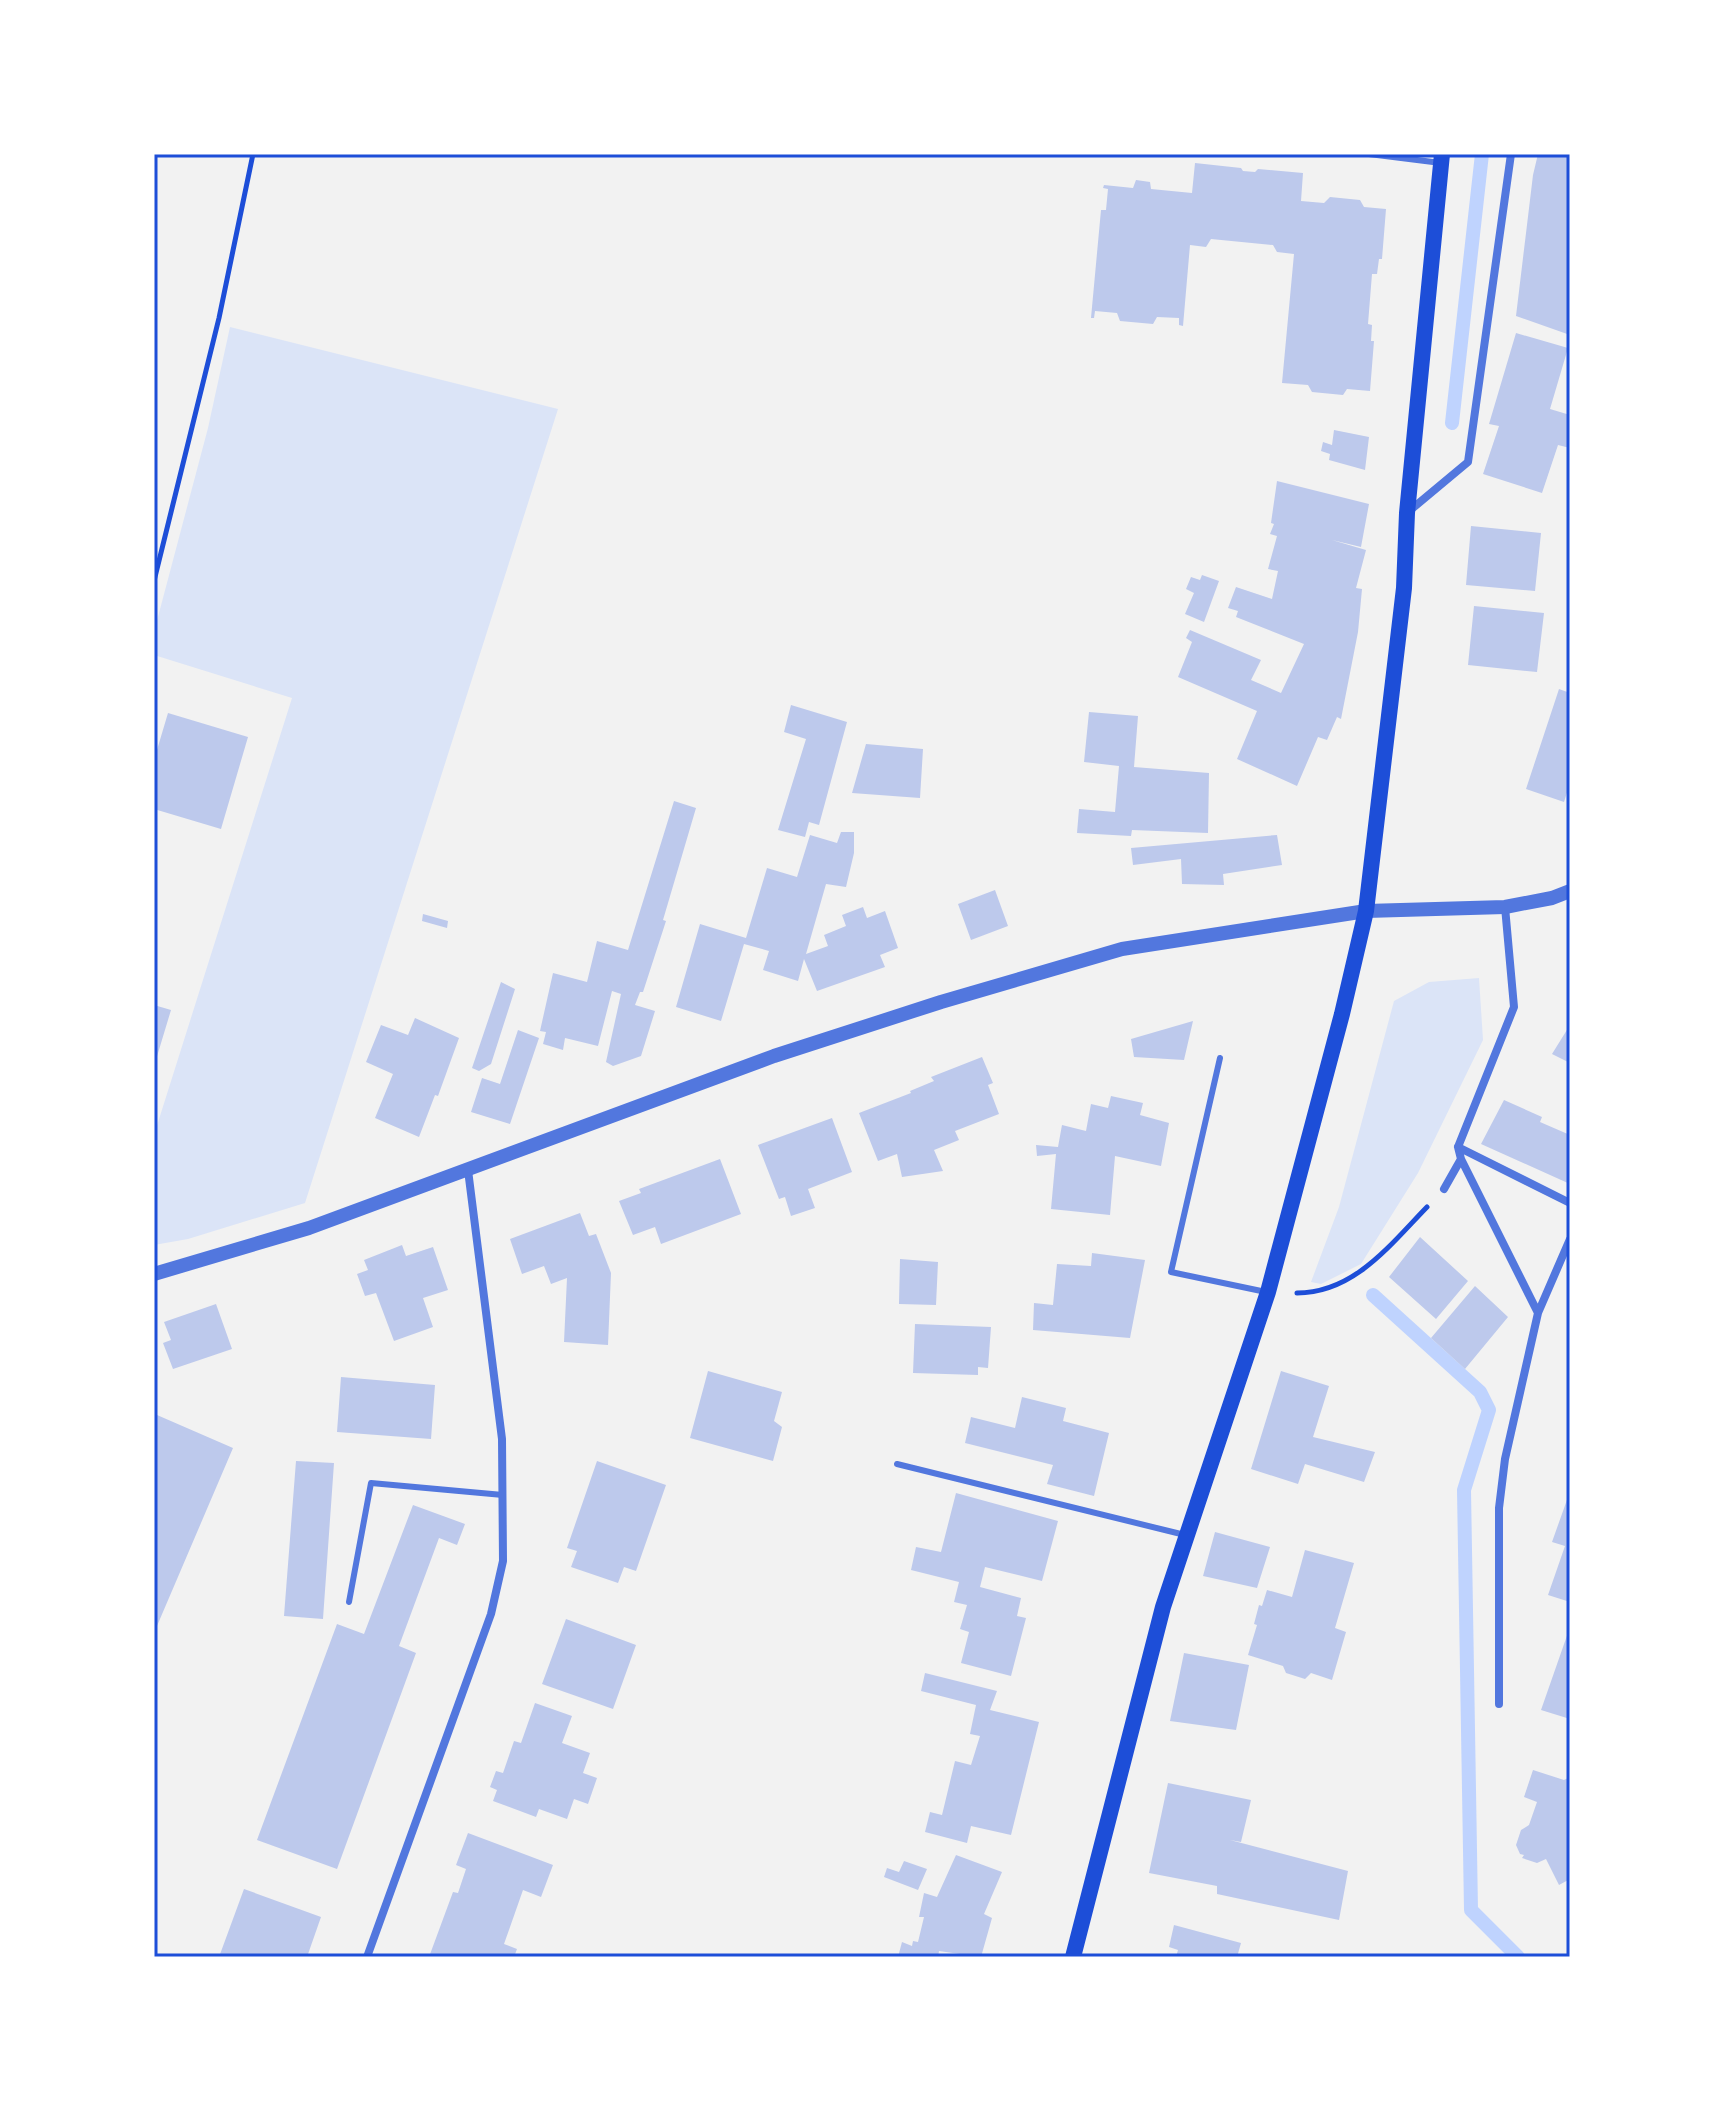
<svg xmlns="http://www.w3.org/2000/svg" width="1724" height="2111" viewBox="0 0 1724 2111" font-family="'Open Sans',sans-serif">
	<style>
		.green { fill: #dbe4f7 }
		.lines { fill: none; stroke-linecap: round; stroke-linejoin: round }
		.stream { stroke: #bfd3fe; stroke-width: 14 }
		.building { fill: #bdc9ec }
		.path { stroke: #1d4ed8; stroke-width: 5 }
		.service { stroke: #5277de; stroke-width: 6 }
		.minor { stroke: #5277de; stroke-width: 8 }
		.tertiary { stroke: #5277de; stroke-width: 14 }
		.secondary { stroke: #1d4ed8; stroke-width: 16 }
		.neatline { fill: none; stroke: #1d4ed8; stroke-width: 3 }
	</style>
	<rect width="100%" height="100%" fill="#f2f2f2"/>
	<path class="green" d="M230,327L558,409L305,1203L188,1239L154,1245V1135L292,698L154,655V632L208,428Z
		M1479,978L1483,1040L1418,1173L1361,1264L1321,1284L1311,1282L1339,1207L1394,1001L1429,982Z"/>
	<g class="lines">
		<path class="stream" d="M1452,423L1482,154
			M1373,1295L1480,1392L1489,1410L1464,1490L1471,1910L1518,1957"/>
	</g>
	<path class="building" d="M1538,154H1570V335L1516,316L1533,175Z
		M1195,163L1241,168L1243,171L1255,172L1258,169L1303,173L1301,201L1324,203L1330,197L1360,200L1364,207L1386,209L1382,259H1379L1377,274H1372L1368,324L1372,325L1371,341H1374L1370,391L1347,389L1343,395L1312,392L1308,385L1282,383L1294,254L1277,252L1273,245L1211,239L1206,247L1190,245L1183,326L1179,325V318L1157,317L1153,324L1120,321L1117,313L1095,311L1094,318H1091L1101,210H1106L1108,189L1103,188L1104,185L1133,188L1136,180L1150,182L1151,189L1192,193Z
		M1516,333L1568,348L1550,409L1570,415V448L1558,445L1542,493L1483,474L1499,426L1489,424Z
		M1334,430L1369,437L1365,470L1329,460L1330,454L1321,451L1323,442L1332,445Z
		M1277,481L1369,504L1361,547L1332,540L1366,550L1356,588L1362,589L1358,632L1341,719L1337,717L1327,740L1318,737L1297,786L1237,759L1257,711L1178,677L1192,642L1186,638L1190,630L1261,660L1251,680L1281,693L1304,644L1236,617L1238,611L1228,608L1236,587L1272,599L1278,571L1268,569L1277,536L1270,534L1274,524L1271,523Z
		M1471,526L1541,533L1535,591L1466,585Z
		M1202,575L1219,581L1204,622L1185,614L1194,593L1186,589L1191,577L1200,580Z
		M1474,606L1544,613L1537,672L1468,665Z
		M1559,689L1570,693V783L1564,802L1526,789Z
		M791,705L847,722L819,825L809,822L805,837L778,830L806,739L784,732Z
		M1089,712L1138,716L1134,767L1209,773L1208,833L1132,830L1131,836L1077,833L1079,809L1115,812L1119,766L1084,762Z
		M168,713L248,737L221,829L154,809V760Z
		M866,744L923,749L920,798L852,793Z
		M674,801L696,808L663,920L666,921L643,992H640L635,1005L655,1011L641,1056L613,1066L606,1062L621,994L612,991L598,1046L565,1038L563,1050L543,1044L546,1032L540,1031L553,973L587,982L597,941L628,950Z
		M841,832H854V853L846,887L826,884L806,954L828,946L824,935L846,926L842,915L863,907L867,918L885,911L898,948L880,955L885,967L817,991L804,959L798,981L763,970L769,951L744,944L721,1021L676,1007L700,924L746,938L767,868L797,877L810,835L837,843Z
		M1277,835L1282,865L1223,874L1224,885L1182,884L1181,859L1133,865L1131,848Z
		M995,890L1008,926L971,940L958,904Z
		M423,914L448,921L447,928L422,921Z
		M501,982L515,989L491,1064L479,1071L472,1068Z
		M154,1005L171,1010L155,1063H154Z
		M415,1018L459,1038L438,1096L435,1095L419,1137L375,1118L393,1074L366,1062L381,1025L408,1035Z
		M1193,1021L1184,1060L1134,1057L1131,1039Z
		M1570,1025V1063L1552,1054Z
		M518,1030L539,1038L510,1124L471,1112L482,1078L500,1084Z
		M982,1057L993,1083L988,1085L999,1114L955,1131L959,1140L934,1150L943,1171L902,1177L897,1154L878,1161L859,1113L911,1093L910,1091L934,1081L931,1077Z
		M1111,1096L1143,1103L1140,1115L1169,1123L1161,1166L1115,1156L1110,1215L1051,1209L1056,1154L1037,1156L1036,1145L1058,1147L1062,1125L1086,1131L1091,1104L1108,1108Z
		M1504,1100L1542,1117L1540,1122L1570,1135V1184L1481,1144Z
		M832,1118L852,1172L808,1189L815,1208L791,1216L785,1197L779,1199L758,1145Z
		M720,1159L741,1214L661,1244L655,1227L633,1235L619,1201L641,1193L639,1189Z
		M580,1213L589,1236L596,1234L611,1273L608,1345L564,1342L567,1278L551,1284L544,1266L522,1274L510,1239Z
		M1420,1237L1468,1281L1436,1319L1389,1277Z
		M402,1245L406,1256L433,1247L448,1290L423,1298L433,1327L394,1341L376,1293L365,1296L357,1274L368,1270L364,1260Z
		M1092,1253L1145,1260L1130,1338L1033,1330L1034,1303L1053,1305L1057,1264L1091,1266Z
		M900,1259L938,1262L936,1305L899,1304Z
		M1475,1286L1508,1317L1465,1369L1431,1338Z
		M216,1304L232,1349L173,1369L163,1343L171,1340L164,1322Z
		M915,1324L991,1327L988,1368L978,1367V1375L913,1373Z
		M708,1371L782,1392L774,1421L782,1427L773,1461L690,1438Z
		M1281,1371L1329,1386L1313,1437L1375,1452L1364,1482L1305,1464L1298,1484L1251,1469Z
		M341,1377L435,1385L431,1439L337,1432Z
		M1022,1397L1066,1408L1063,1421L1109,1433L1094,1496L1047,1484L1053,1465L965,1443L971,1417L1015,1428Z
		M157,1415L233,1448L154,1633V1421Z
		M296,1461L334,1463L323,1619L284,1616Z
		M597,1461L666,1485L636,1571L624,1567L618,1583L571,1567L577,1551L567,1548Z
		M956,1493L1058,1521L1042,1581L985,1567L980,1587L1021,1598L1017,1616L1026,1618L1011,1676L961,1663L969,1632L960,1629L967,1605L954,1602L959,1582L911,1570L916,1547L941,1552Z
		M1568,1497L1570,1498V1602L1548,1595L1565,1546L1552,1542Z
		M413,1505L465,1524L457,1545L439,1538L399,1646L416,1653L337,1869L257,1840L337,1624L364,1634Z
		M1215,1532L1270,1547L1257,1588L1203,1576Z
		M1305,1550L1354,1563L1335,1628L1346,1632L1332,1680L1311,1673L1305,1679L1286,1673L1283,1666L1248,1655L1257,1625L1254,1624L1259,1605L1262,1606L1267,1590L1292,1597Z
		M566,1619L636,1645L613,1709L542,1684Z
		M1570,1627V1719L1541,1710Z
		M1184,1653L1249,1665L1236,1730L1170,1721Z
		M925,1673L997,1691L990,1710L1039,1722L1011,1835L971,1826L967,1843L925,1832L930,1812L942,1815L955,1761L971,1765L980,1736L970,1734L976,1705L921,1691Z
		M535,1703L572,1716L562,1743L590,1753L583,1773L597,1778L588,1804L574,1799L567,1819L539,1809L536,1817L493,1801L497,1790L490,1787L496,1771L503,1773L514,1741L521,1743Z
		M1533,1770L1564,1780L1570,1777V1879L1559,1885L1546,1859L1537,1863L1522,1858L1524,1855L1520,1854L1516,1845L1521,1830L1529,1825L1537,1802L1524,1797Z
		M1168,1783L1251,1800L1241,1842L1230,1840L1348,1871L1339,1920L1217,1894V1886L1149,1873Z
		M468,1833L553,1865L541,1897L523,1890L504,1944L517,1949L514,1957H429L453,1892L458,1893L466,1869L456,1865Z
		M956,1855L1002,1872L984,1914L992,1918L981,1957L939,1951L938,1957H898L902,1942L912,1946L913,1941L918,1942L924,1917H919L924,1893L937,1897Z
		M904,1861L927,1869L918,1890L884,1877L887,1868L899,1872Z
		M244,1889L321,1917L307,1957H219Z
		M1174,1925L1241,1943L1237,1957H1176L1178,1950L1169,1947Z"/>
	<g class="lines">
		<path class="path" d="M154,581L219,318L253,154
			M1297,1293C1354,1293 1390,1245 1427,1207"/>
		<path class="service" d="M1369,154L1441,163
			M1220,1058L1171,1272L1266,1292
			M897,1464L1185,1535
			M349,1602L371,1483L503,1495"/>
		<path class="minor" d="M1408,512L1468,462L1511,154
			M1505,907L1514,1007L1458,1147L1570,1203
			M1458,1147L1461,1159L1538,1313L1570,1239
			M1444,1189L1461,1159
			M1499,1704V1508L1505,1459L1538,1313
			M367,1957L491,1614L503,1561L502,1439L468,1170"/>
		<path class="tertiary" d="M154,1274L309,1228L774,1056L941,1002L1122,949L1366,911L1505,907L1552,898L1570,891"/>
		<path class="secondary" d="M1073,1957L1163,1607L1268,1292L1342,1014L1366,911L1404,588L1407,513L1442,154"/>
	</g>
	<rect width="1724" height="2111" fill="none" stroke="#ffffff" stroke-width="312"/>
	<rect x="156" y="156" width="1412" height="1799" class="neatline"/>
</svg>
